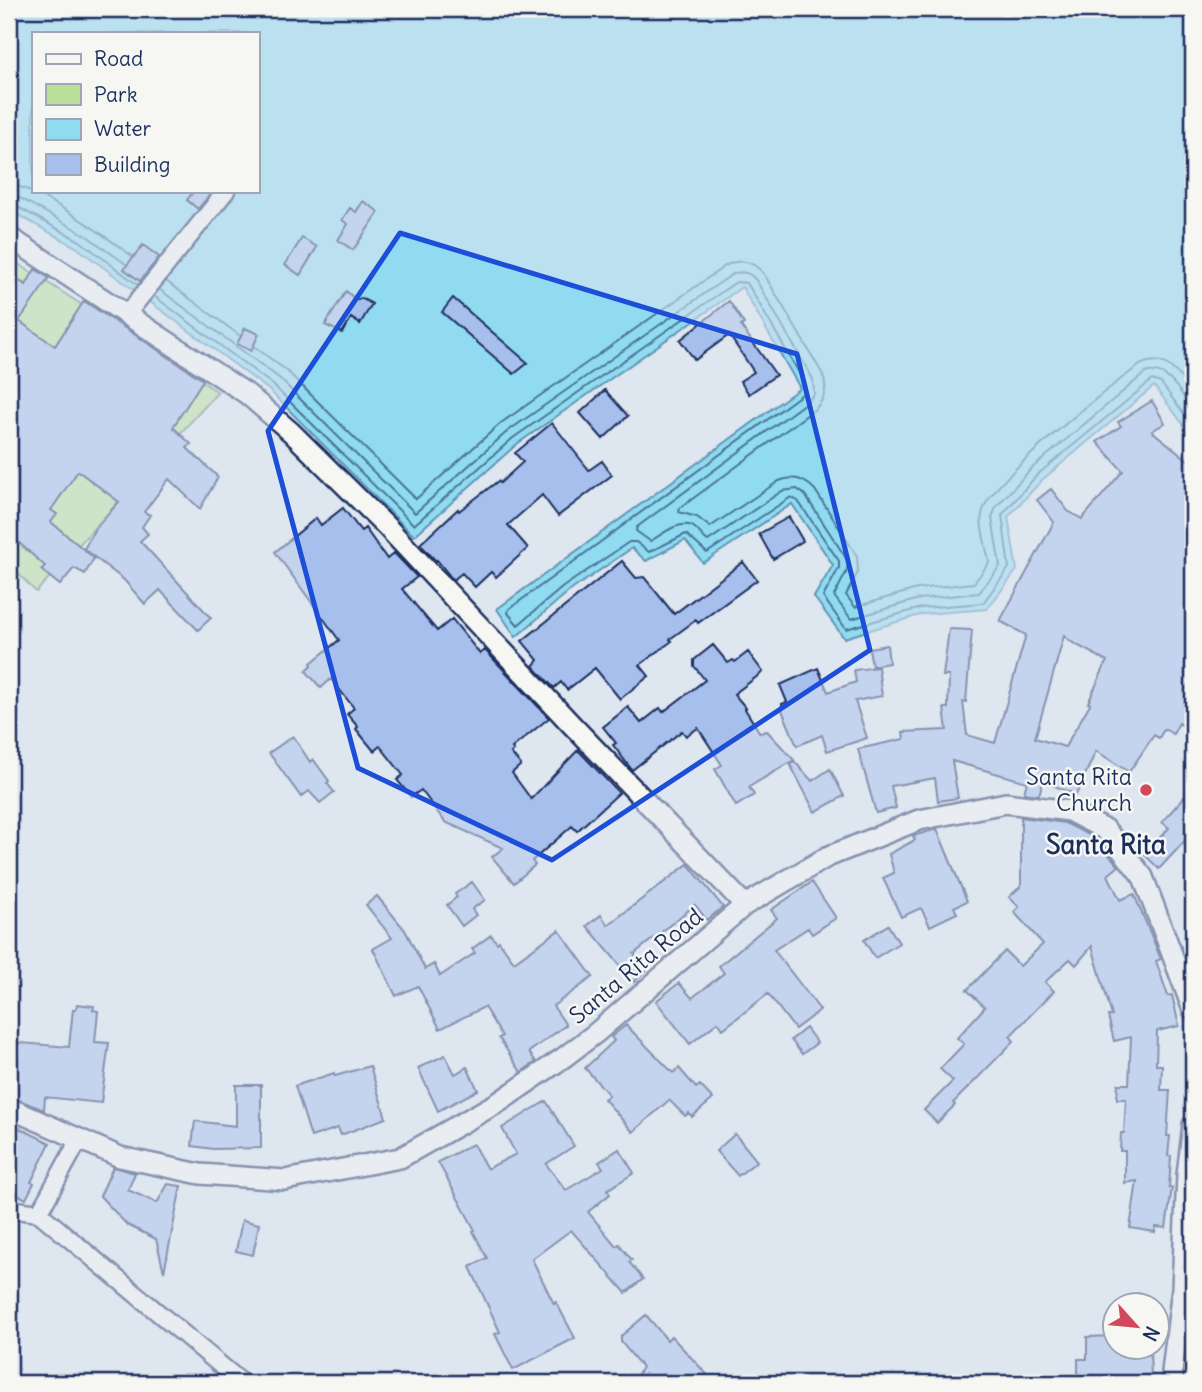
<svg xmlns="http://www.w3.org/2000/svg" width="1202" height="1392" viewBox="0 0 1202 1392" font-family="Delius,sans-serif">
	<style>
		.green { fill: #bcdf98; stroke: #6c877b; stroke-width: 2 }
		.water { fill: #90dbf0; stroke: #6196b6; stroke-width: 2; fill-rule: evenodd }
		.lines { fill: none; stroke-linecap: round; stroke-linejoin: round }
		.shore { stroke: #4a7498; stroke-width: 2 }
		.building { fill: #a6bfec; stroke: #1b2f5e; stroke-width: 2; fill-rule: evenodd }
		.minor-casing { stroke: #1b2f5e; stroke-width: 21 }
		.tertiary-casing { stroke: #1b2f5e; stroke-width: 24 }
		.minor { stroke: #f6f6f2; stroke-width: 16 }
		.tertiary { stroke: #f6f6f2; stroke-width: 19 }
		.marked { fill: none; stroke: #1d4ed8; stroke-width: 5; stroke-linejoin: round }
		.poi-dot { fill: #d1495b; stroke: #f6f6f2; stroke-width: 2.5 }
		.labels { text-anchor: middle; stroke-width: 5; stroke-linejoin: round; paint-order: stroke }
		.poi-label { font-size: 23px; fill: #1b2f5e; stroke: #f6f6f2; text-anchor: end }
		.street-label { font-size: 23px; fill: #1b2f5e; stroke: #f6f6f2 }
		.quarter-label { font-size: 26px; font-weight: bold; fill: #1b2f5e; stroke: #f6f6f2 }
	</style>
	<rect width="100%" height="100%" fill="#dee6f0"/>
	<filter id="ink" filterUnits="userSpaceOnUse"><feTurbulence type="fractalNoise" baseFrequency=".0143" numOctaves="2"/><feDisplacementMap in="SourceGraphic" scale="14" xChannelSelector="R" yChannelSelector="G"/><feConvolveMatrix kernelMatrix="1 2 1 2 8 2 1 2 1" color-interpolation-filters="sRGB"/></filter>
	<g filter="url(#ink)">
		<path class="green" d="M9,258L218,392L36,592L9,564Z"/>
		<path class="water" d="M9,9H1193V437L1154,386L1042,480L1008,517L1017,570L987,609L923,614L844,638L814,597L833,565L792,504L703,563L685,540L646,561L632,548L567,593L516,637L497,609L800,388L742,287L517,444L414,536L269,390L76,247L9,210ZM33,33H257V191H33Z"/>
		<g class="lines">
			<path class="shore" d="M9,185C37,186 108,238 132,256
				M9,195L18,197L84,234L126,264
				M9,204L14,205L80,241L138,285
				M166,281L239,335
				M159,289L279,378L415,513L508,431L731,275C741,270 749,272 756,280L813,379L814,394L808,401L637,527L636,531L650,541C662,535 678,520 692,526C699,530 702,538 708,541L782,491L797,489L805,495L848,561L847,571L834,596L851,619L919,599L979,593L1000,566L992,518L996,507L1031,469L1145,373C1168,365 1182,395 1193,411
				M154,296L273,385L414,525L513,438L736,282L747,283L805,383V392L509,609L508,613L518,625L563,587L629,542H636L649,552L686,534L707,553L791,497L798,501L839,561V568L823,597L846,629L921,608L983,603L1009,568L1002,515L1037,475L1152,380L1161,383L1193,426
				M255,347L287,371L416,499L501,423L725,266C740,258 753,261 764,274L822,373C828,386 826,398 815,409L680,508L679,512L697,517L710,527L779,481C793,475 805,479 815,490L857,556L858,572L846,595L855,607L917,589L974,583L989,563C987,547 978,525 983,510C992,480 1110,386 1140,365C1166,352 1179,375 1193,393"/>
		</g>
		<path class="building" d="M194,191H213L198,209L187,200Z
			M363,201L379,212L353,250L338,240L348,224L342,220L350,208L356,212Z
			M302,238L317,247L300,275L285,265Z
			M143,245L159,257L140,281L124,269Z
			M35,269L49,278L19,321L55,346L84,301L203,380L173,427L191,444L187,448L218,477L200,509L169,479L144,512L150,515L142,527L148,534L140,541L211,618L198,630L160,590L145,604L124,580L84,549L94,530L119,502L78,471L51,510L57,514L51,522L94,558L85,574L74,568L60,585L41,570L45,566L9,534V274L26,285Z
			M346,291L356,300L361,298L372,304L360,324L351,318L342,333L325,325Z
			M453,298L528,363L514,374L442,312Z
			M729,301L744,324L741,326L776,375L749,394L740,381L754,372L729,335L695,360L680,340Z
			M245,328L259,334L251,351L237,344Z
			M605,390L628,416L603,439L580,413Z
			M1152,401L1165,423L1152,431L1193,464V732L1179,723L1173,734L1164,729L1159,738L1154,735L1129,772L1096,751L1076,795L1043,781L1039,795L1024,793L1027,782L952,761L958,798L938,801L935,778L891,786L896,808L876,813L858,749L904,739L903,732L947,730L944,708H948L949,676H943L949,629L972,630L966,702H963L967,735L995,743L1026,635L1000,621L1054,522L1037,500L1051,489L1068,511L1082,519L1123,471L1097,442L1121,426L1118,422ZM1064,636L1073,643L1107,661L1088,703L1090,704L1065,747L1035,738Z
			M552,423L589,470L602,461L612,475L558,516L542,495L541,496L508,525L528,548L496,577L491,572L475,587L462,573L453,580L437,560L436,561L420,544L458,509L459,511L498,481L500,483L523,462L515,453Z
			M343,508L361,531L365,528L387,559L394,553L417,577L402,589L437,631L452,619L480,654L485,650L549,718L512,748L514,750L511,753L521,765L512,773L531,799L578,750L619,793L577,831L572,826L532,861L535,865L514,883L492,857L503,848L445,822L421,790L411,797L397,780L403,775L380,746L374,751L356,729L358,727L347,714L354,708L331,679L321,688L306,671L312,665L311,663L339,640L275,552L316,518L321,525Z
			M789,517L803,541L773,559L759,534Z
			M622,561L636,578L644,577L674,614L743,562L757,580L698,623L696,620L670,639L672,641L640,665L649,676L620,699L595,668L567,690L561,682L554,688L533,666L538,660L522,641Z
			M713,645L728,663L733,660L735,662L748,652L763,672L734,694L746,708L745,709L760,733L767,731L794,760L749,787L754,795L736,806L715,769L722,765L698,728L686,736L682,731L632,770L613,745L616,743L603,727L628,707L641,723L660,708L663,712L705,680L694,666V660Z
			M887,645L889,663L872,666L869,648Z
			M878,667L882,696L855,701L867,738L827,751L822,735L797,746L782,710V704L787,702L780,685L818,668L828,692L856,682L854,670Z
			M293,736L310,762L313,759L329,781L327,783L334,792L320,803L309,791L301,797L269,753Z
			M794,761L812,781L830,769L844,796L815,812L790,764Z
			M1193,787V832L1159,869L1144,854L1169,828L1162,822Z
			M1021,817L1065,823L1093,837L1119,866L1108,875L1120,900L1134,894L1161,959L1156,961L1168,996L1172,995L1179,1026L1157,1031L1156,1065H1162L1161,1090H1170L1167,1136H1170L1168,1156H1171L1169,1188H1172L1166,1228L1156,1227L1155,1232L1130,1228L1137,1181L1125,1183V1151H1120L1121,1133H1124L1126,1099H1117L1118,1084H1129L1131,1037L1114,1041L1108,1016H1112L1092,946L1076,965L1070,959L1045,982L1054,991L1010,1036L1014,1041L953,1103L955,1105L937,1123L924,1110L953,1081L940,1069L964,1044L957,1038L985,1007L967,990L1005,951L1020,966L1043,944L1014,912L1019,907L1009,897L1021,886Z
			M937,829L967,901L954,907L957,913L930,926L921,908L901,917L883,878L894,873L889,854L915,840L913,836Z
			M688,864L723,907L707,920L695,905L634,954L647,970L634,982L587,926L601,915L608,925Z
			M472,882L485,900L472,909L476,915L462,926L447,905L457,897L455,894Z
			M812,882L836,918L812,934L808,928L774,950L820,1010L795,1029L768,994L723,1029L718,1022L690,1044L656,1001L679,983L692,998L724,973L719,966L777,918L771,910Z
			M377,896L405,930L425,969L434,964L440,976L475,953L472,949L491,935L497,943L499,941L514,962L559,930L593,977L553,1006L566,1025L529,1052L536,1062L521,1072L499,1038L502,1036L484,1007L440,1029L418,986L396,996L373,949L392,938L366,905Z
			M888,925L899,943L875,958L864,940Z
			M77,1004L94,1006L93,1010L98,1011L95,1042L109,1043L101,1103L45,1097L44,1110L9,1096V1042L69,1047L73,1009H76Z
			M626,1025L673,1073L679,1068L696,1088L700,1085L713,1099L692,1117L689,1113L685,1116L669,1100L633,1132L604,1099L609,1095L585,1068L614,1041L611,1037Z
			M806,1028L817,1043L802,1054L791,1040Z
			M445,1055L455,1074L467,1067L478,1090L438,1111L418,1068Z
			M370,1066L386,1118L341,1135L338,1128L311,1137L295,1086L334,1073L335,1076Z
			M236,1085H261V1148L213,1149L192,1146L195,1121L236,1126Z
			M546,1101L574,1146L546,1164L566,1190L603,1168L599,1162L619,1149L634,1173L607,1190L610,1194L588,1212L616,1246L619,1244L632,1260L629,1262L643,1279L626,1293L571,1230L532,1259L554,1304L556,1302L575,1338L513,1370L495,1334L500,1332L470,1267L487,1258L473,1231L475,1230L438,1162L473,1144L487,1169L516,1154L502,1128Z
			M9,1123L50,1143L31,1182L34,1183L26,1199L9,1190Z
			M735,1134L757,1161L738,1176L716,1151Z
			M113,1167L135,1173L128,1190L157,1203L168,1184L181,1186L164,1272L156,1239L127,1225L100,1196Z
			M242,1220L259,1224L253,1255L236,1251Z
			M646,1315L667,1340L671,1336L715,1383H633L642,1367L621,1342V1336Z
			M1115,1336V1347H1150L1151,1383H1093V1375H1078V1359H1087V1337Z"/>
		<g class="lines">
			<g class="minor-casing">
				<path id="minor" d="M127,314L226,191
					M9,1209L39,1213L242,1383
					M39,1213L80,1138"/>
			</g>
			<g class="tertiary-casing">
				<path id="tertiary" d="M9,237L247,394L291,432L388,528L571,724L745,905
					M9,1108L120,1157L200,1174L285,1180L400,1158L499,1102L563,1058L596,1033L745,905L827,857L919,820L1006,803L1069,811L1106,830L1143,877L1193,1010
					M1174,1383L1172,1372L1182,1288L1187,1175L1193,1125"/>
			</g>
			<use href="#minor" class="minor"/>
			<use href="#tertiary" class="tertiary"/>
		</g>
	</g>
	<path d="M0 0H1202V1392H0ZM400,233L797,354L870,650L552,860L358,768L268,431Z" fill="#dee6f0" fill-opacity=".55" fill-rule="evenodd"/>
	<path class="marked" d="M400,233L797,354L870,650L552,860L358,768L268,431Z"/>
	<circle class="poi-dot" cx="1146" cy="790" r="7"/>
	<g class="labels">
		<g class="poi-label">
			<text x="1132" y="785">Santa Rita<tspan x="1132" dy="26">Church</tspan></text>
		</g>
		<g class="street-label">
			<text transform="translate(636 966) rotate(-40)" y="8">Santa Rita Road</text>
		</g>
		<g class="quarter-label">
			<text x="1106" y="854">Santa Rita</text>
		</g>
	</g>
	<rect width="1202" height="1392" fill="none" stroke="#f6f6f2" stroke-width="35"/>
	<rect x="18" y="18" width="1167" height="1357" fill="none" stroke="#1b2f5e" stroke-width="2.5" filter="url(#ink)"/>
	<rect x="32" y="32" width="228" height="161" fill="#f6f6f2" stroke="#9ea6b7" stroke-width="2"/>
	<rect x="46" y="54" width="35" height="10" fill="#f6f6f2" stroke="#9ea6b7" stroke-width="2"/>
	<text x="94" y="66" font-size="21" fill="#1b2f5e">Road</text>
	<rect x="46" y="84" width="35" height="21" fill="#bcdf98" stroke="#9ea6b7" stroke-width="2"/>
	<text x="94" y="102" font-size="21" fill="#1b2f5e">Park</text>
	<rect x="46" y="119" width="35" height="21" fill="#90dbf0" stroke="#9ea6b7" stroke-width="2"/>
	<text x="94" y="136" font-size="21" fill="#1b2f5e">Water</text>
	<rect x="46" y="154" width="35" height="21" fill="#a6bfec" stroke="#9ea6b7" stroke-width="2"/>
	<text x="94" y="172" font-size="21" fill="#1b2f5e">Building</text>
	<g transform="translate(1136 1326) rotate(117)"><circle r="33" fill="#f6f6f2" stroke="#9ea6b7" stroke-width="2"/>
	<path d="M0-5L12 26L0 18L-12 26Z" fill="#d1495b"/>
	<text y="-10" font-size="19" font-weight="bold" text-anchor="middle" fill="#1b2f5e">N</text>
	</g>
</svg>
